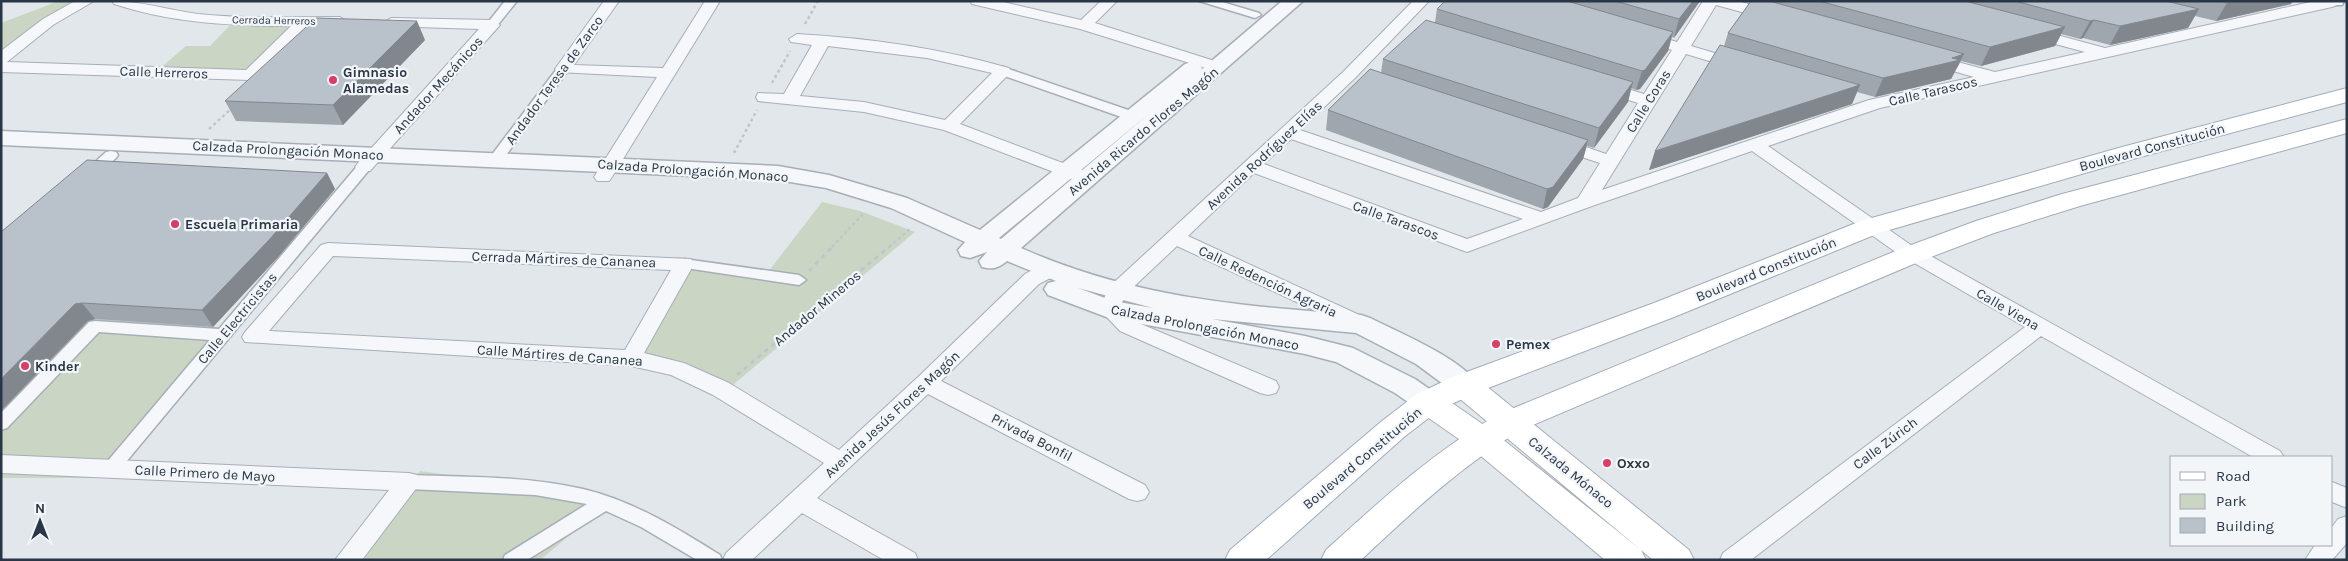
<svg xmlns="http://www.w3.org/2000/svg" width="2348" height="561" viewBox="0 0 2348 561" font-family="Karla,sans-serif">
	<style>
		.green { fill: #cad6c3 }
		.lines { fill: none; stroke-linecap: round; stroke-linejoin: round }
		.pedestrian-casing { stroke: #a7aeb7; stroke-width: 3 }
		.minor-casing { stroke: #a7aeb7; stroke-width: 2 }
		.tertiary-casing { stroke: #a7aeb7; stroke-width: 3 }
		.secondary-casing { stroke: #a7aeb7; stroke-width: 2 }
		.primary-casing { stroke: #a1acb9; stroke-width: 2 }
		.path-far1 { stroke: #c1c5cb; stroke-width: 2.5; stroke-dasharray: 3 3; stroke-linecap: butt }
		.path { stroke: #c1c5cb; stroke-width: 3; stroke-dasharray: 4.5 4.5; stroke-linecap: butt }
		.pedestrian { fill: #f6f7fa; fill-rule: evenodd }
		.minor { fill: #f6f7fa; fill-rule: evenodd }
		.tertiary { fill: #f6f7fa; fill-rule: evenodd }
		.secondary { fill: #fff; fill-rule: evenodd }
		.primary { fill: #fff; fill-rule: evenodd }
		.wall { fill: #9fa6ae }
		.shaded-wall { fill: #82878d }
		.building { fill: #b9c1ca; stroke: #82878d }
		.poi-dot { fill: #d93f64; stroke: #f3f6f9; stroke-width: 2 }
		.labels { text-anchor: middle; stroke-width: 4.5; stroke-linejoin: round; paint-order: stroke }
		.far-street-label { font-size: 11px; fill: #293646; stroke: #f3f6f9 }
		.street-label { font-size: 14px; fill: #293646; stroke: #f3f6f9 }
		.poi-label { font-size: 14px; font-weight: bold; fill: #293646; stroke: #f3f6f9; text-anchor: start }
	</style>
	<rect width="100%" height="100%" fill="#e2e7ec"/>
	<path class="green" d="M59,1H73L1,57V23Z
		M233,22H299L249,73L158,70L186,46H210Z
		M822,202L860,211L915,232L728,389L624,355L677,257L768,272Z
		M84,316L238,329L112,478H1V400Z
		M420,471L616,497L540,560H341Z"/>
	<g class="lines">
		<g class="pedestrian-casing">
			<path id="pedestrian" d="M505,1H517L496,27H488L486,25Z
				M1199,1H1219L1259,13L1261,15L1255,18Z
				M563,65L569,69L501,162H491L489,159L491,156L559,66Z
				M1003,67L1137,113L1138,116L1137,119H1127L999,74L997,71Z
				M111,151L116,152L118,155L116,158L95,177H85L83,174L85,171L106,152Z
				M364,163L371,167L369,170L116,474L110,476L104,474L101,469L210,340L99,332L7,428L1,430V413L89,322L95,321L219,329L359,164Z
				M684,259L799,275L806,280L799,285L679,267L677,264Z
				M409,475C467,477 526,476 583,489C633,501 677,528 720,555L722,560H697L641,527L606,511L527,560H503L505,555L587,504L535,495L409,489L403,487L400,482L403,477Z"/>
		</g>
		<g class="minor-casing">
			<path id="minor" d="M75,1H94L53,25L7,62L246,70L291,26C230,26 172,23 114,4L112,1C141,1 169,10 198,14C245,19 293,17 340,17L348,22L340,27L309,26L256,78L250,80L1,72V51L43,19Z
				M604,1H619L574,65L663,68L705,1H720L612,177L609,181H597L594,177L657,77L557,72L555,69Z
				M970,1H999L1081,20L1101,1H1117L1095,23L1224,64L1226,67L1218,72L1212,70L1080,29L972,4Z
				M1413,1H1429L1355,78L1300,130L1541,212L1578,198L1600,163L1554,148L1551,144L1554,140H1566L1606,154L1638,103L1599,91L1597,87L1599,83L1605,82L1644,94L1672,50L1638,40L1636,37L1644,32L1677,42L1703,1H1738L1776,12L1779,15L1771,20L1716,5L1691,46L1745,62L1747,65L1739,70L1686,54L1602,190L1869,100L1974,77L1925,63L1923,60L1925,57L1931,55L1995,72L2085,52L2025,36L2023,33L2025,30L2031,28L2105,48L2315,1H2339L2337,5L2332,7L1880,108L1768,146L1911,245L2280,451L2284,457H2253L2041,336L1751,560H1720L1723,553L2025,327L1897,253L1752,151L1592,206L1467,252L1254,173L1188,236L1368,319L1371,324L1368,329L1361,331L1354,329L1177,246L1126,294L1120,307L1134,321L1276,381L1279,387L1276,393L1268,395L1260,393L1120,331L1099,309L1110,286L1343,72ZM1291,139L1523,219L1467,239L1264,164Z
				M391,18L492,20L500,25L370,171H358L355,167L358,163L479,29L385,26L383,23Z
				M797,34C869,38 939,48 1009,68L1011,71L1009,74L960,124L1089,173L1092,177L1089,181H1077L944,130L864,112L758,101L756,97L758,93L784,94L812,45L791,42L789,39ZM828,46L927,58L992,73L945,120L864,102L800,96Z
				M328,243L691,259L694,264L644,353L684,363L729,383L839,450L918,377L1025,274C1035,269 1044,262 1056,265L1059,270L1056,275L1039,284L941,381L1145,485L1149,492L1145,499L1137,501L1129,499L928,394L817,498L915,553L918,560H884L802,513L752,560H723L726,553L824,463L713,395L671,375L631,366L245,342L242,337L245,332L321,245ZM333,256L671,270L625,350L269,331Z
				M1,455L409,473L417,475L421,482L362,560H335L389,490L1,473Z
				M2332,482L2347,488V508L2332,502Z
				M2347,516V543L2332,560H2305L2315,545H2332V527L2338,519Z"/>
		</g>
		<g class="tertiary-casing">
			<path id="tertiary" d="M1282,1H1303L1021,248C1134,298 1240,306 1361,315L1370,318C1398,332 1463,359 1478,385L1474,392L1464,395L1454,392L1416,364L1356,333L1212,319L1305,336L1353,348L1415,379L1438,395L1442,402L1438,409L1428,412L1418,409L1395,393L1336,362L1305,354L1109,318L1048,295L1044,289L1048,283L1056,281L1007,261C998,268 993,270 982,267L979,261L987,252L970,258L961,256L958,250L965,242L891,208L826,188L778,180L1,145V131L778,166L829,175L907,198L980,230L1185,64L1192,62L1199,64L1202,68L1201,70ZM1151,112L1001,239L999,238ZM1078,288L1153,308L1113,301Z
				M2320,1H2344L2342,5H2322Z"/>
		</g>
		<g class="secondary-casing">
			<path id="secondary" d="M1464,374L1475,377L1689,550L1694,560H1653L1641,550L1646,560H1605L1469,446L1417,410L1413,402L1417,394L1428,391L1439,394L1491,430L1641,550L1453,393L1449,385L1453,377Z"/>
		</g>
		<g class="primary-casing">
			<path id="primary" d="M2347,88V102L2140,157L1879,233L1674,317L1475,393L1439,410L1404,437L1266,560H1225L1230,550L1382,421L1417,394L1453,377L1654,303L1861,221L2122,147Z
				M2347,119V133L2080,206L1994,233L1923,260L1521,430C1461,466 1412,512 1361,560H1321L1326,550C1381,500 1434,451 1499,414L1903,248L1976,221L2062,194Z"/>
		</g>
		<path class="path-far1" d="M805,24L818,1
			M772,83L790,51
			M209,129L232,108
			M734,153L757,110
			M832,247L865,212
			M889,247L910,229"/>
		<path class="path" d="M809,271L833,246
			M737,375L890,246"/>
		<use href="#pedestrian" class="pedestrian"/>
		<use href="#minor" class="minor"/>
		<use href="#tertiary" class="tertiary"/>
		<use href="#secondary" class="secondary"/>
		<use href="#primary" class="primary"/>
	</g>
	<path class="wall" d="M1445,1H1700L1674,38L1672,37L1668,51L1640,89L1636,90L1631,88L1628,102L1594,148L1587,146L1583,159L1548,207L1543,209L1326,130L1328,110L1381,73L1383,59L1435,22L1437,9Z
		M1751,1H2293L2291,4L2216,21L2195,16L2188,28L2110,45L2083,38L2080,39L2061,34L2055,46L1981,66L1961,61L1951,79L1875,97L1857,92L1852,104L1649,170L1724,46L1728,33Z
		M425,40L343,125L236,121L225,101Z
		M327,173L335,189L279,256L213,327L95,319L88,321L1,232Z"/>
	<path class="shaded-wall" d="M1693,1H1700L1674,38L1679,19Z
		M2234,1H2293L2291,4L2216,21L2227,3Z
		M2199,9L2188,28L2110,45L2120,26Z
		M2094,20L2083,38L2080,39L2090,21Z
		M417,21L425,40L343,125L333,105Z
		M2065,27L2055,46L1981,66L1990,47Z
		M1673,32L1668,51L1640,89L1636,90L1642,71Z
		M1964,54L1951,79L1875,97L1883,78Z
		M1633,82L1628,102L1594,148L1599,128Z
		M1860,85L1852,104L1649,170L1655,151Z
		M1588,140L1583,159L1548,207L1543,209L1547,189Z
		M327,173L335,189L279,256L213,327L202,310Z
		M82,303L95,319L88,321L1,411V379L75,304Z"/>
	<path class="building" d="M1445,1H1567L1673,32L1645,70L1642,71L1437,9Z
		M1615,1H1693L1679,19Z
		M1751,1H1769L1964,54L1952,58L1960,60L1883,78L1728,33Z
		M1819,1H1965L2065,27L1990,47Z
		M2015,1H2166L2199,9L2120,26L2094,20L2090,21Z
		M2221,1H2234L2227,3Z
		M316,18L417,21L333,105L225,101Z
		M1426,20L1633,82L1599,128L1383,59Z
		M1720,45L1860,85L1655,151Z
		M1370,69L1588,140L1553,187L1547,189L1328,110Z
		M87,160L327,173L269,240L202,310L82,303L75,304L1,379V232Z"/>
	<g class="poi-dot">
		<circle cx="333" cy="80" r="5"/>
		<circle cx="175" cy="224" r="5"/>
		<circle cx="1496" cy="344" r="5"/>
		<circle cx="25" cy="366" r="5"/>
		<circle cx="1607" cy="463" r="5"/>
	</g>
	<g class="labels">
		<g class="far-street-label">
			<text transform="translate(274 20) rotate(1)" y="4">Cerrada Herreros</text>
		</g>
		<g class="street-label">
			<text transform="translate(164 72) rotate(2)" y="5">Calle Herreros</text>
			<text transform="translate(554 80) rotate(-54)" y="5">Andador Teresa de Zarco</text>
			<text transform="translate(438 85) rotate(-48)" y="5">Andador Mecánicos</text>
			<text transform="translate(1933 91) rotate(-13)" y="5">Calle Tarascos</text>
			<text transform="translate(1648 101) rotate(-58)" y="5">Calle Coras</text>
			<text transform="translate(1143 131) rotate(-40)" y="5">Avenida Ricardo Flores Magón</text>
			<text transform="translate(2152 147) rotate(-15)" y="5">Boulevard Constitución</text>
			<text transform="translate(288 150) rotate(3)" y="5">Calzada Prolongación Monaco</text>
			<text transform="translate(1264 155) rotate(-43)" y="5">Avenida Rodríguez Elías</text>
			<text transform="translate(693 170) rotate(4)" y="5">Calzada Prolongación Monaco</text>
			<text transform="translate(1396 220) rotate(20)" y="5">Calle Tarascos</text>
			<text transform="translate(564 259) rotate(2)" y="5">Cerrada Mártires de Cananea</text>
			<text transform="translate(1766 269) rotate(-22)" y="5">Boulevard Constitución</text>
			<text transform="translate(1268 281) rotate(25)" y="5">Calle Redención Agraria</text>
			<text transform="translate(817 308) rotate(-40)" y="5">Andador Mineros</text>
			<text transform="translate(2008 309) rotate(30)" y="5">Calle Viena</text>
			<text transform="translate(237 318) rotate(-50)" y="5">Calle Electricistas</text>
			<text transform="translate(1205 327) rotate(11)" y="5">Calzada Prolongación Monaco</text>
			<text transform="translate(560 355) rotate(4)" y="5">Calle Mártires de Cananea</text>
			<text transform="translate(892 414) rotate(-43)" y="5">Avenida Jesús Flores Magón</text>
			<text transform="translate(1032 437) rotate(27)" y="5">Privada Bonfil</text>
			<text transform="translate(1885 443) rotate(-37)" y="5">Calle Zúrich</text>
			<text transform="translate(1362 458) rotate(-40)" y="5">Boulevard Constitución</text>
			<text transform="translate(1571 472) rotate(39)" y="5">Calzada Mónaco</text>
			<text transform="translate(205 473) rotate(3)" y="5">Calle Primero de Mayo</text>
		</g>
		<g class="poi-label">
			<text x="343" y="77">Gimnasio<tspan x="343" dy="16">Alamedas</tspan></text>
			<text x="185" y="229">Escuela Primaria</text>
			<text x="1506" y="349">Pemex</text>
			<text x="35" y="371">Kinder</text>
			<text x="1617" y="468">Oxxo</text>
		</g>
	</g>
	<rect width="2348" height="561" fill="none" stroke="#293646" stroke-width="5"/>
	<rect x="2170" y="456" width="162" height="90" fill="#f3f6f9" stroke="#a2a9b1"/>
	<rect x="2180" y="472" width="25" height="8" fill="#ffffff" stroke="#a2a9b1"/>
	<text x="2216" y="481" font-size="15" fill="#293646">Road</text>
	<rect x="2180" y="494" width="25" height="15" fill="#cad6c3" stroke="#a2a9b1"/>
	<text x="2216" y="506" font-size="15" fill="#293646">Park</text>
	<rect x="2180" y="518" width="25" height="15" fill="#b9c1ca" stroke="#a2a9b1"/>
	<text x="2216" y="531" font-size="15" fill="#293646">Building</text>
	<g transform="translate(40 521)" stroke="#f3f6f9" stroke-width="4" paint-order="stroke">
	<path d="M0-4L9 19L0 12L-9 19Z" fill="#293646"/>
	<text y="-8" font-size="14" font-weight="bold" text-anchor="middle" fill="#293646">N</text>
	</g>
</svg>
